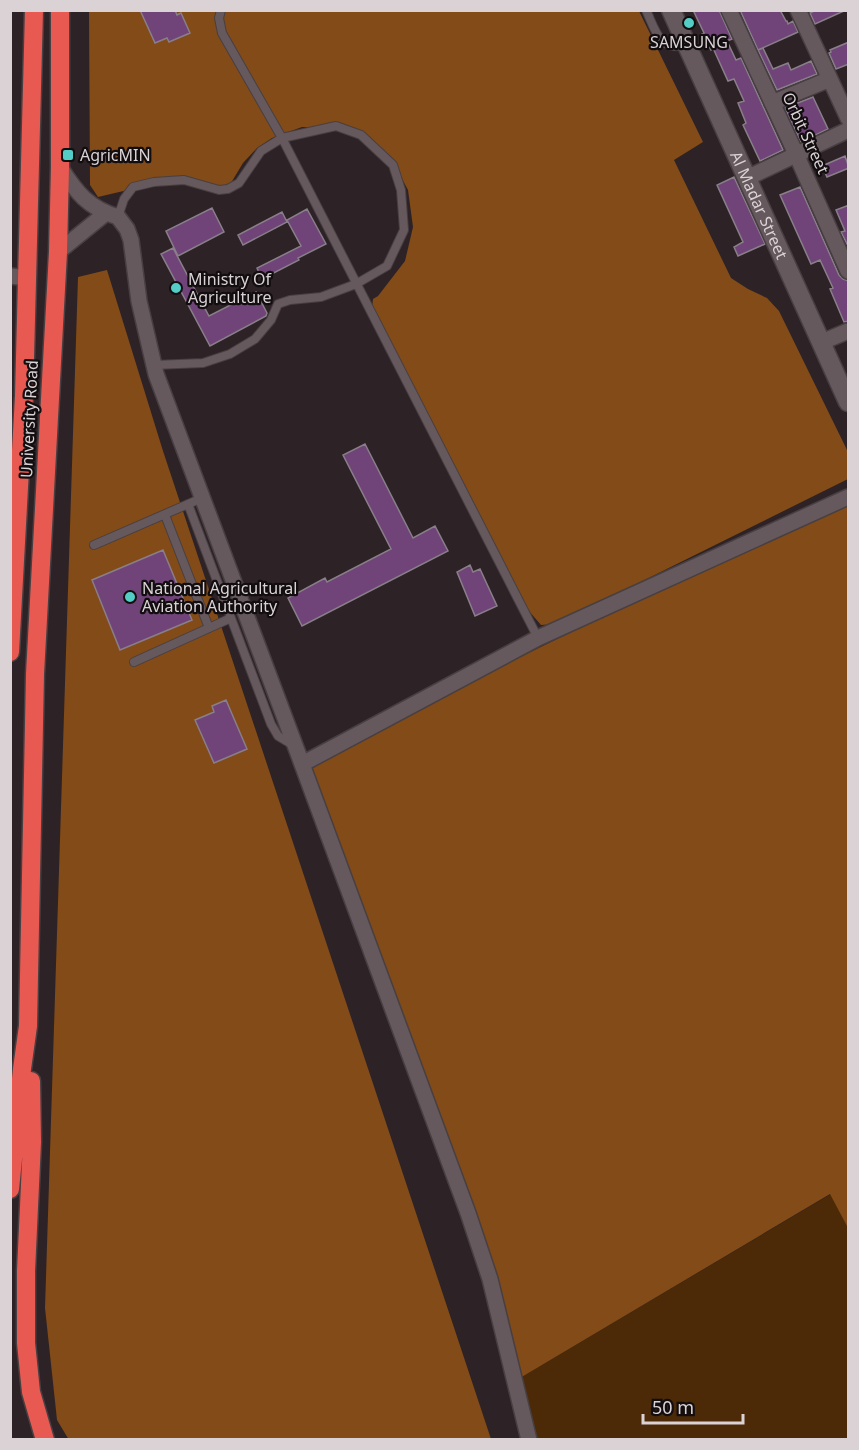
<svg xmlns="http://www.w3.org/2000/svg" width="859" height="1450" viewBox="0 0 859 1450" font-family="'Noto Sans',sans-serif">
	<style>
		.green { fill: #4c2a08 }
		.forest { fill: #824b17 }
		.building { fill: #714479; stroke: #887f89; stroke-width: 1.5 }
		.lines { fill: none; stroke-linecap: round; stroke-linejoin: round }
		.lane-casing { stroke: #483f42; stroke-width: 10 }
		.street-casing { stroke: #483f42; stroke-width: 18 }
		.secondary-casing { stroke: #483f42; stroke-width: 21 }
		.highway-casing { stroke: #483f42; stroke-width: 21 }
		.lane { stroke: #66595d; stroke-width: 8 }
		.street { stroke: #66595d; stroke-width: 15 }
		.secondary { stroke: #66595d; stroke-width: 18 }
		.highway { stroke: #e85951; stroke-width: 18 }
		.poi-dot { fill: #54cdc7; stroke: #120d0f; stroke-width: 2 }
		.labels { text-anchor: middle; stroke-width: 4.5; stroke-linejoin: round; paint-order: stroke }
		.poi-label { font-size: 16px; fill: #dad2d5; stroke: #120d0f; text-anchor: start }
		.street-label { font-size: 16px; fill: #dad2d5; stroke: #120d0f }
	</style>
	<rect width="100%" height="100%" fill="#2d2226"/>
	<path class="green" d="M831,1194L848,1228V1439H529L515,1381Z"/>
	<path class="forest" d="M89,11H639L703,142L674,160L731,278L748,289L767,298L779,311L848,452V479L556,624L541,625L528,610L372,308L373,299L378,296L405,261L413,227L408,190L393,162L375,145L338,128L302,127L272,138L257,148L243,163L231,183L225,188L166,181L98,197L90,185Z
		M107,270L163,451L491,1439L69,1440L57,1420L45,1308L78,277Z
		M837,502L848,504V1228L830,1194L515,1381L490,1279L302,764Z"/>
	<path class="building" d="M140,10H175L177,15L181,13L190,33L169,42L167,38L155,43Z
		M693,10H719L732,39L727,41L736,60L741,58L783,150L760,161L743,125L746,123L738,103L744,101L734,79L728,81L713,48L711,50L702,34L704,33Z
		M740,10H780L786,21H787L788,24L793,21L798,32L758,50Z
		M816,10H846L815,24L810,13Z
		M849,42V64L836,69L829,53L831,52L830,50Z
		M763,48L773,69L788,63L791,70L811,61L817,74L777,90L758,50Z
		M813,97L828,129L801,142L785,108Z
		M845,156L849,168L827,177L822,166Z
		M734,177L765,244L738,256L734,247L743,242L717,185Z
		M800,187L839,275L843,279L849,281V321L844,322L830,289L833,288L820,260L811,264L780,195Z
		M849,205V248L841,232L845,231L836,210Z
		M212,208L224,232L178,256L166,231Z
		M307,209L326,244L298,258L299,260L262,279L257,268L301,246L287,220Z
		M282,212L287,222L243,245L238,235Z
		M173,248L209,316L256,292L267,313L266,316L210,346L161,254Z
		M365,444L413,538L435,526L448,551L302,626L288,598L325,578L327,582L391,549L343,455Z
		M163,550L192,620L120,650L92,580Z
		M470,565L473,572L480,569L497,606L475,616L457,572Z
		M226,700L247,749L214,763L195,720L214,712L212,706Z"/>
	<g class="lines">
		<g class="lane-casing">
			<path id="lane" d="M221,10L219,18L222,33L282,138L538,638
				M646,10C655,29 660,54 686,44
				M118,217L124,199L133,187L154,182L184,180L219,190L228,189L239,183L261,151L282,138L336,126L361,135L393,165L401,190L404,230L387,266L356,284L321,297L290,300L278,304L271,320L255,339L230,354L203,363L154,365
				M188,504L271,724L278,736L293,745
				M165,515L209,628
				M94,545L202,498
				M134,662L231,618"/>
		</g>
		<g class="street-casing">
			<path id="street" d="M729,10L796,154L848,271
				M798,10L848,118
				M772,103L830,79
				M60,167C76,192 88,208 118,217L127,229L131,240L139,301L156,374L302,764L468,1213L490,1279L529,1440
				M747,178L848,130
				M58,252L106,213
				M10,276L28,278
				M822,342L848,331
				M302,764L538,638L848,497"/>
		</g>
		<g class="secondary-casing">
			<g id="secondary">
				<path id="s1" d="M671,10L848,402"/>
			</g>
		</g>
		<g class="highway-casing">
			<path id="highway" d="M10,652L24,396L34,10
				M31,1081L32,1142L26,1271V1343L31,1392L45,1440
				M10,1189L22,1069L28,1026L35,674L58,252L60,167V10"/>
		</g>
		<use href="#lane" class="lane"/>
		<use href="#street" class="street"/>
		<use href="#secondary" class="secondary"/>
		<use href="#highway" class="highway"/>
	</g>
	<g class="poi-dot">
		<circle cx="689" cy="23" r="6"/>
		<rect x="62" y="149" width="12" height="12" rx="3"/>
		<circle cx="176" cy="288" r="6"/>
		<circle cx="130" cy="597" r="6"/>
	</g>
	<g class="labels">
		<g class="poi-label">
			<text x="689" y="48" text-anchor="middle">SAMSUNG</text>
			<text x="80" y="161">AgricMIN</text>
			<text x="188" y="285">Ministry Of<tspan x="188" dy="18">Agriculture</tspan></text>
			<text x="142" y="594">National Agricultural<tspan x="142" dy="18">Aviation Authority</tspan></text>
		</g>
		<g class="street-label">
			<text transform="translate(806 133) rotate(65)" y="6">Orbit Street</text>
			<text dy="6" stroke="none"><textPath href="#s1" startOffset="214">Al Madar Street</textPath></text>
			<text transform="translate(29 419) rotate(-87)" y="6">University Road</text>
		</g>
	</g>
	<rect width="859" height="1450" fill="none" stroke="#dad2d5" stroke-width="24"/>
	<path d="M643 1414v9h100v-9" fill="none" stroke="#dad2d5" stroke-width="3"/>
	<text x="652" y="1414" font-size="18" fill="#dad2d5" stroke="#120d0f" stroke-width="4.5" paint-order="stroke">50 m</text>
</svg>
